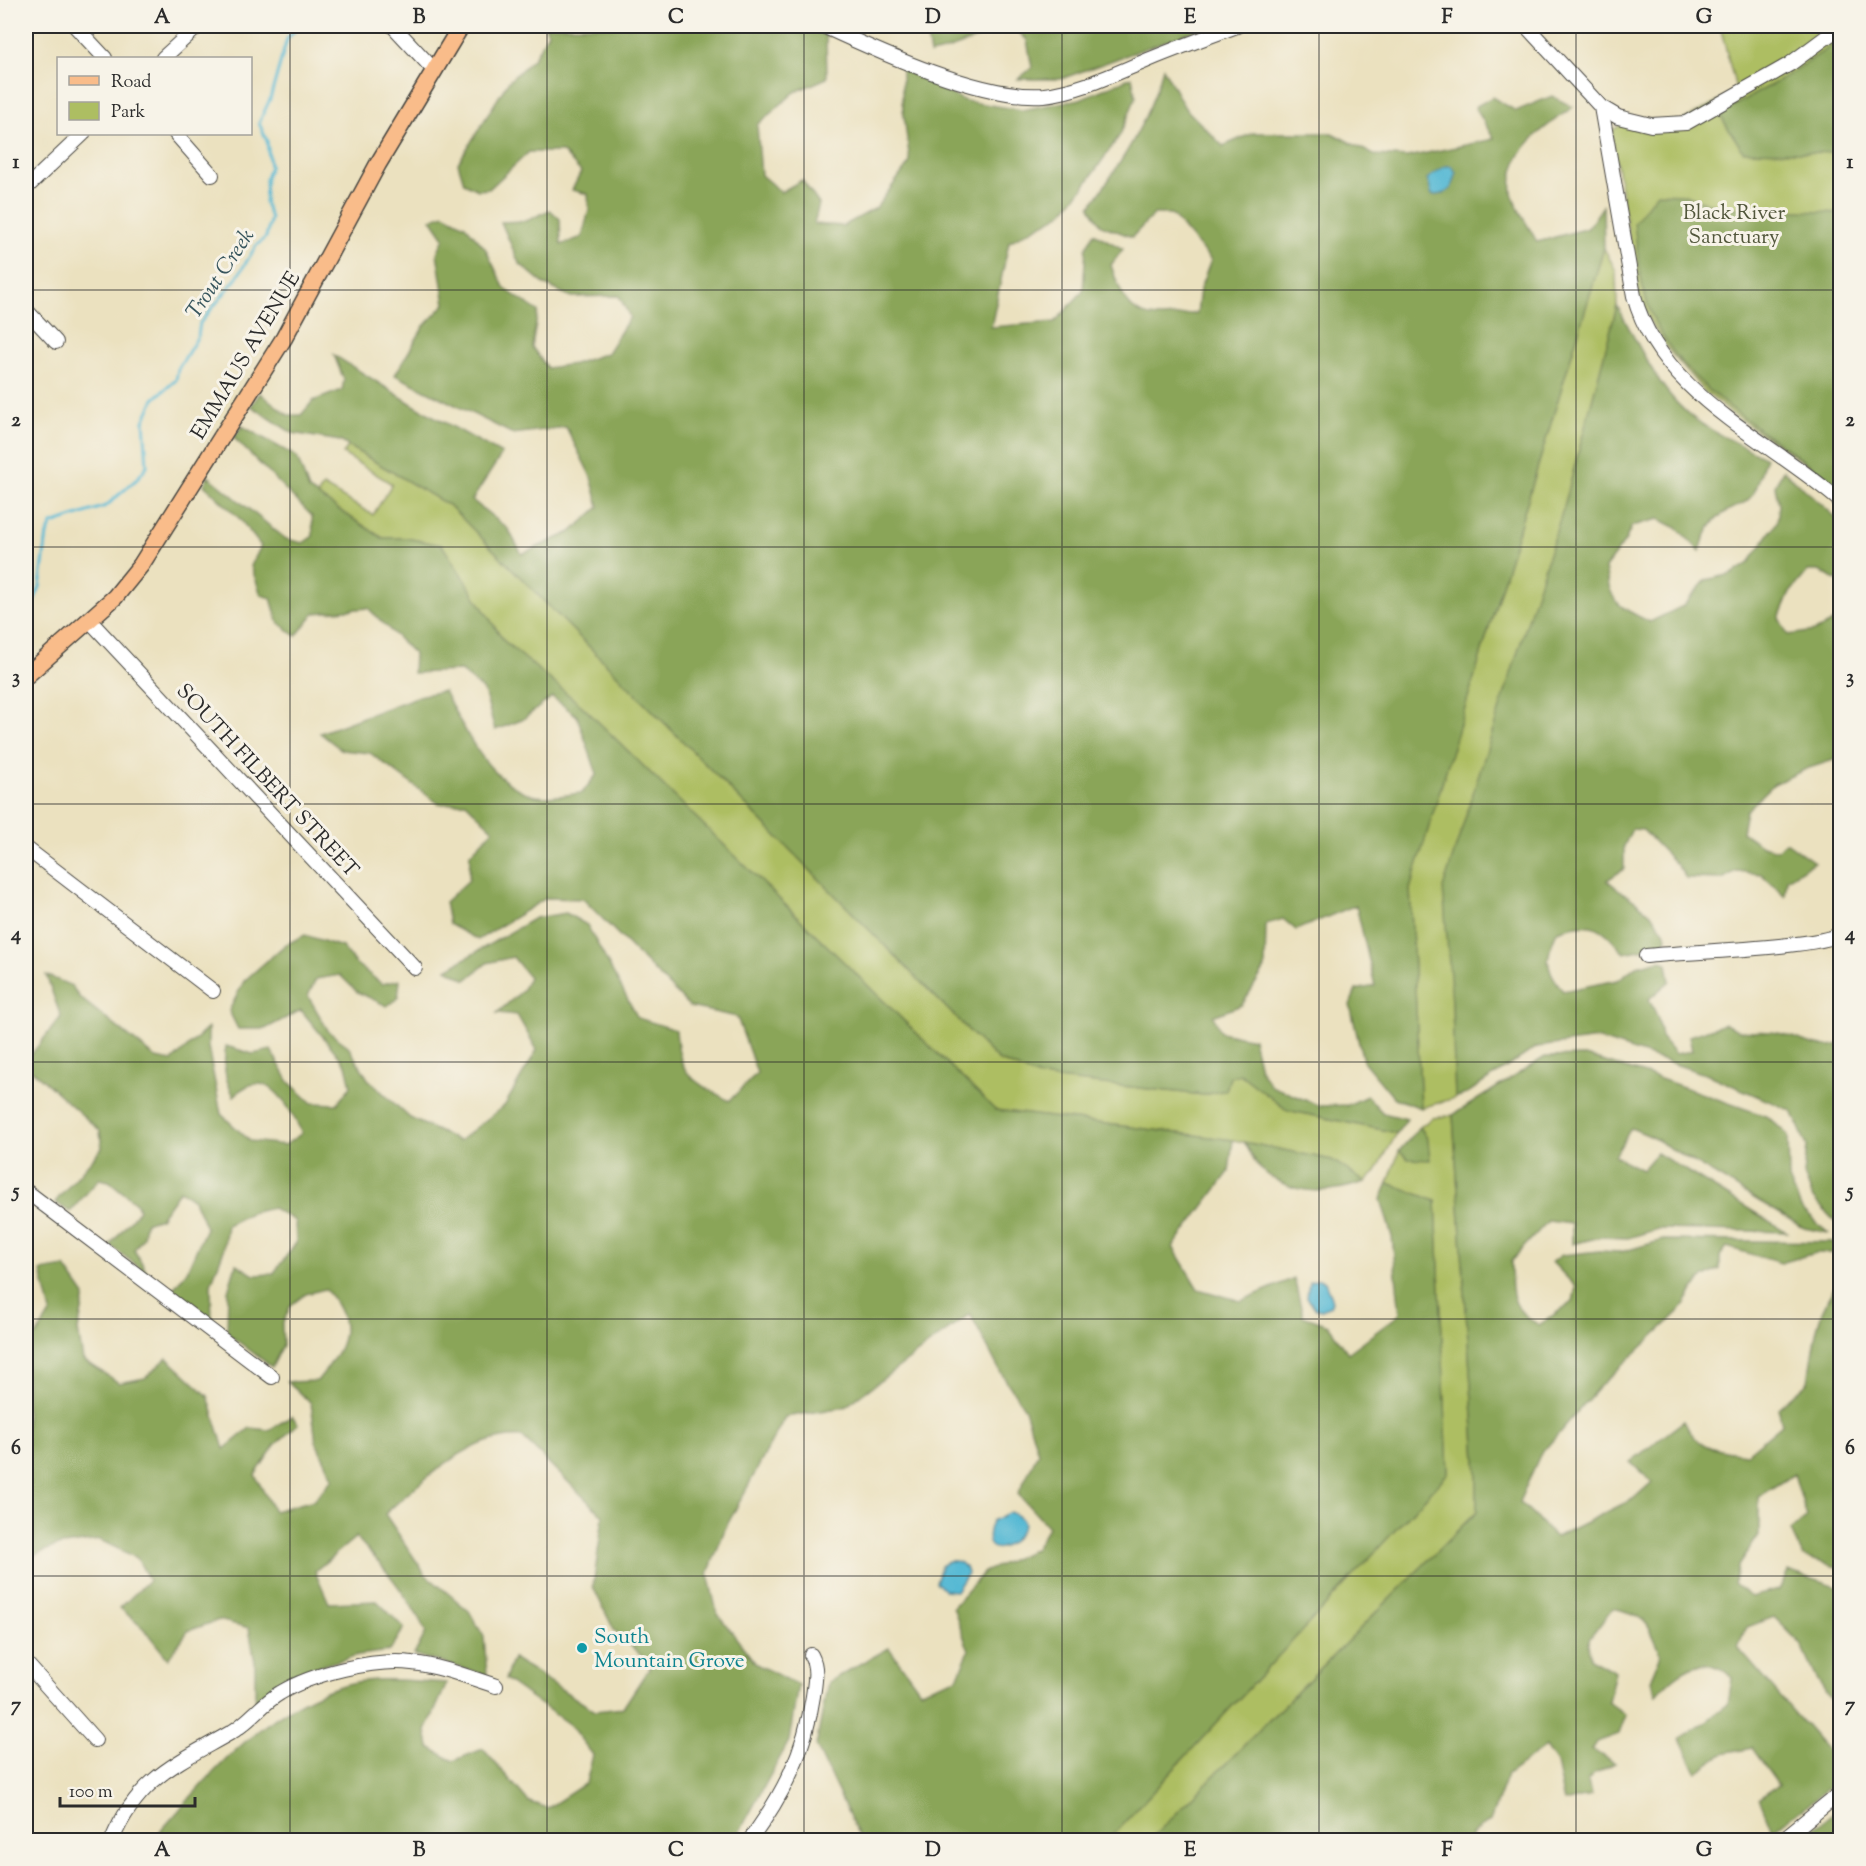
<svg xmlns="http://www.w3.org/2000/svg" width="1866" height="1866" viewBox="0 0 1866 1866" font-family="'Sorts Mill Goudy',serif">
	<style>
		.green { fill: #adbe62; stroke: #6c7446; stroke-width: 1.5 }
		.forest { fill: #8aa558; stroke: #5a6842; stroke-width: 1.5 }
		.water { fill: #56b9d4; stroke: #407280; stroke-width: 1.5 }
		.lines { fill: none; stroke-linecap: round; stroke-linejoin: round }
		.stream { stroke: #56b9d4; stroke-width: 3 }
		.minor-casing { stroke: #484641; stroke-width: 16 }
		.major-casing { stroke: #484641; stroke-width: 19 }
		.minor { stroke: #fff; stroke-width: 14 }
		.major { stroke: #f9bc8a; stroke-width: 16 }
		.grid { fill: none; stroke: #2b2b2b; stroke-width: 1.5; stroke-opacity: 0.55 }
		.culture-dot { fill: #0f9aa8; stroke: #f7f3e8; stroke-width: 2 }
		.labels { text-anchor: middle; stroke-width: 6; stroke-linejoin: round; paint-order: stroke }
		.park-label { font-size: 21px; fill: #52573c; stroke: #f7f3e8 }
		.street-label { font-size: 21px; fill: #2b2b2b; stroke: #f7f3e8 }
		.culture-label { font-size: 21px; fill: #0d838f; stroke: #f7f3e8; text-anchor: start }
		.water-label { font-size: 22px; font-style: italic; fill: #38565e; stroke: #f7f3e8 }
		.neatline { fill: none; stroke: #2b2b2b; stroke-width: 2 }
		.grid-label { font-size: 20px; text-anchor: middle; font-weight: bold; fill: #2b2b2b }
	</style>
	<rect width="100%" height="100%" fill="#f7f3e8"/>
	<filter id="ink" filterUnits="userSpaceOnUse"><feTurbulence type="fractalNoise" baseFrequency=".0167" numOctaves="2"/><feDisplacementMap in="SourceGraphic" scale="12" xChannelSelector="R" yChannelSelector="G"/><feConvolveMatrix kernelMatrix="1 2 1 2 8 2 1 2 1" color-interpolation-filters="sRGB"/></filter>
	<filter id="wash" filterUnits="userSpaceOnUse"><feTurbulence type="fractalNoise" baseFrequency=".008" numOctaves="4" result="noise"/><feDisplacementMap in="SourceGraphic" scale="24" xChannelSelector="R" yChannelSelector="G"/><feGaussianBlur stdDeviation="1.35" result="paint"/><feColorMatrix in="noise" values="0 0 0 0 0 0 0 0 0 0 0 0 0 0 0 0 0 1.4 0 .05"/><feComposite in="paint" operator="in"/></filter>
	<g filter="url(#wash)">
		<rect width="100%" height="100%" fill="#ebe1bf"/>
		<path class="green" d="M1720,26H1835L1736,89Z
			M1840,33V492L1813,469L1731,413L1703,390L1665,346L1649,320L1639,295L1612,136L1613,130L1622,124L1666,130Z
			M1604,248L1616,271L1617,306L1565,503L1452,1002L1455,1098L1421,1108L1410,889Z
			M348,446L450,506L998,1060L1039,1077L1204,1095L1226,1090L1230,1077L1240,1074L1287,1110L1397,1133L1375,1173L1365,1182L1332,1160L1233,1140L995,1110L583,707L504,641L442,546L406,538H383L317,496L323,486L373,515L392,484L343,454Z
			M1453,1115L1477,1475V1511L1150,1840H1108L1448,1473L1436,1201L1388,1183L1399,1151L1409,1159L1428,1140L1420,1127L1432,1118Z"/>
		<path class="forest" d="M545,26H794L826,35L827,78L795,92L757,125L761,175L781,192L802,180L819,204L814,224L843,226L876,208L910,162L902,101V69L965,101L1022,110L1080,99L1132,77L1136,97L1120,135L1083,188L1061,214L1009,242L991,327L1055,322L1083,291L1086,248L1094,233L1123,249L1111,265C1128,319 1142,322 1197,313L1200,289L1211,260L1171,214H1154L1132,237L1101,225L1090,207C1121,163 1149,121 1163,68L1185,108L1223,146L1253,133H1332L1374,155L1408,157L1494,139L1475,107L1492,97L1516,111L1552,96L1573,107C1544,128 1507,150 1512,192C1514,205 1531,230 1537,242L1588,228L1603,206L1604,248L1410,889L1421,1108L1394,1098L1363,1061L1350,1005L1356,990L1375,986L1356,905L1296,930L1283,919L1266,924L1265,968L1242,1005L1213,1016L1221,1032L1253,1039L1260,1069L1271,1086L1320,1106L1348,1105L1367,1096L1383,1113L1407,1119L1397,1133L1287,1110L1240,1074L1230,1077L1226,1090L1204,1095L1039,1077L998,1060L450,506L340,441L292,433L251,406L260,393L288,415H301L313,401L342,390L344,380L334,355L417,407L502,454L472,500L508,529L522,554L571,532L599,507L591,477L566,427L513,434L395,375L424,326L445,304L437,253L444,238L431,219L444,214L465,225L485,248L505,289L538,311L532,347L547,368L574,364L607,353L630,317L619,296L571,297L544,284L519,263L501,222L526,221L550,210L560,219L561,245L582,237L589,210L588,194L572,190L581,172L563,152H529L489,189L478,190L464,183L458,163L508,82L533,59L548,33Z
			M925,26H1207L1061,79H1018L1032,68L1027,40L1013,27C981,32 962,49 930,54Z
			M1840,40V153L1743,151L1719,114L1782,79Z
			M1657,193L1682,194L1719,207L1840,213V488C1778,437 1682,391 1651,313C1639,285 1638,252 1634,223Z
			M1617,306C1639,344 1659,394 1696,420C1717,435 1743,446 1766,458C1760,469 1760,485 1753,494C1748,503 1738,505 1729,510C1712,519 1705,533 1700,551L1677,528L1659,519L1632,526L1625,541L1605,568C1611,605 1618,606 1650,622L1683,606L1706,580L1732,574L1749,563L1777,522L1779,505L1775,486L1783,470L1840,521V582L1819,571H1808L1789,594L1779,618L1788,635L1815,631L1840,618V758L1806,769L1774,784L1746,811L1742,832L1762,846L1777,850L1786,842L1814,862L1787,879L1785,896L1761,874L1736,871L1722,879L1686,878L1677,865L1643,830L1632,829L1624,846V869L1607,880C1631,901 1652,907 1667,937L1662,946L1624,953C1602,926 1593,919 1557,931C1545,961 1544,965 1563,991L1618,980L1636,966L1661,960L1667,964L1670,981L1649,999L1658,1018L1661,1037L1675,1054L1692,1051L1689,1036L1725,1024C1748,1036 1748,1030 1771,1032C1798,1034 1813,1052 1840,1044V1227L1813,1198L1804,1175L1807,1146L1792,1111L1708,1075L1598,1039L1537,1047L1466,1094L1455,1098L1452,1002L1443,888L1565,503Z
			M242,426L297,457L309,490L382,538H406L442,545L504,641L583,707L995,1110L1233,1140L1229,1172L1173,1247L1198,1289L1241,1301L1294,1278L1303,1316L1328,1325L1348,1353L1400,1314L1392,1237L1381,1199L1388,1183L1436,1201L1448,1473L1108,1840H861L816,1746L828,1682L889,1648L920,1691L957,1678L969,1651L953,1607L984,1572L1035,1549L1048,1527L1018,1494L1038,1453L1025,1409L1001,1373L970,1314L845,1407L785,1417L725,1529L708,1574L717,1613L756,1664L798,1685L789,1741L735,1840H146L159,1833C210,1775 261,1712 337,1687C371,1675 412,1681 447,1683L426,1731L429,1747L453,1761L483,1749L529,1802L548,1808L586,1783L593,1755L570,1725L505,1679L513,1658L595,1711L623,1708L651,1665L614,1630L593,1587L603,1516L522,1437C471,1433 420,1482 385,1514L425,1574L469,1611L484,1637L487,1675L414,1655L426,1632C408,1595 384,1567 356,1537L315,1571L329,1603L377,1601L404,1628L390,1651L358,1655L306,1670L255,1700V1662L249,1628L219,1620L188,1631L168,1659L144,1629L120,1608L149,1580L137,1558L100,1540L56,1546L26,1559V1337L36,1336L51,1312L41,1271L65,1267L85,1296L78,1330L83,1360L119,1383L145,1378L167,1358L208,1396L224,1449L250,1428L269,1430L292,1416L298,1424L275,1445L255,1475L274,1511L314,1500L333,1478L316,1442L311,1403L287,1382L317,1381C345,1347 357,1324 325,1289L306,1294L291,1305L282,1325L283,1345L272,1367L227,1333L228,1291L236,1264L254,1275L273,1274L296,1243L295,1221L273,1208L250,1213L227,1225L223,1252L211,1284L212,1324L170,1293L187,1271L206,1228L194,1200L180,1190L160,1218L145,1223L143,1237L134,1250L149,1275L110,1245L139,1210L137,1204L109,1181L99,1179L70,1212L55,1202L102,1148L100,1131L34,1072L26,1070V1061L61,1017L46,975L72,986L79,997L156,1058L172,1061L208,1028V1047L221,1114L250,1141L285,1145L302,1133C288,1104 266,1063 234,1096C224,1079 223,1065 226,1046L253,1054L271,1050L289,1082L312,1103L337,1104L351,1086L346,1065L301,1010L265,1029H238L229,1011L244,981L285,945L305,935L342,947L355,963L382,984L400,980L398,998L387,1006L357,992L340,975L316,979L308,996L329,1032L348,1046L368,1079L410,1118L459,1141L505,1105L537,1050L517,1015L497,1013L522,991L529,977L513,957L487,963L466,980L447,969L535,918L566,913L587,925L638,1018L676,1030C679,1077 691,1079 729,1101L757,1073L737,1017L690,1007L583,899L546,898L478,940L449,924L445,902L469,880L470,854L493,830L466,803L439,804L370,753L342,750L320,733L422,695L444,691C466,732 487,783 536,796C549,799 569,794 582,793L597,774L577,716L552,697L522,720L495,730L484,691L461,671L413,673L414,654L368,608L315,613L296,636L278,622L271,598L261,595L251,566L261,546L240,519L204,485L208,476L286,539L303,543L313,536L312,516L234,438Z
			M1585,1056L1655,1077L1768,1117L1788,1135L1789,1179L1801,1208L1828,1233L1804,1228L1650,1136L1631,1128L1615,1156L1642,1170L1657,1153L1787,1232L1658,1229L1628,1238L1601,1237L1572,1244V1224L1548,1221L1511,1261C1512,1293 1509,1309 1539,1325L1573,1301L1576,1287L1552,1262L1562,1255L1599,1251L1621,1252L1663,1240L1840,1242V1253H1815L1781,1263L1727,1247L1720,1256V1269L1701,1279L1679,1312L1598,1388L1540,1455L1519,1502L1556,1537L1633,1499L1652,1482L1630,1462L1684,1421C1697,1450 1717,1450 1746,1454L1782,1424L1778,1408L1808,1382C1813,1348 1817,1307 1840,1280V1568L1803,1557L1791,1531L1807,1517L1794,1474L1759,1496V1535L1739,1565L1734,1584L1751,1597L1779,1590L1788,1571L1840,1588V1715L1816,1677L1801,1644L1774,1617L1747,1627L1737,1647L1831,1755L1840,1777L1807,1806L1772,1830L1759,1798L1779,1785L1752,1748L1723,1754L1696,1772L1680,1738L1703,1724L1728,1704L1732,1678C1705,1650 1677,1671 1657,1695L1651,1681L1661,1654C1647,1622 1648,1616 1613,1608L1589,1639L1590,1658L1615,1672L1608,1702L1626,1715L1619,1734L1597,1742L1592,1750L1615,1763L1596,1773L1588,1781L1591,1795L1564,1802L1556,1763L1545,1747L1507,1775L1490,1821L1471,1835V1840H1150L1477,1511V1475L1453,1115L1545,1057Z
			M1420,1127L1428,1140L1430,1160L1408,1159L1399,1151Z
			M1244,1142L1332,1160L1365,1182C1329,1194 1293,1197 1262,1170C1255,1164 1250,1151 1244,1142Z
			M1840,1808V1840H1817L1814,1829Z"/>
		<path class="water" d="M1445,166H1451L1456,172C1455,186 1448,196 1432,195L1427,179Z
			M1319,1279L1325,1282L1332,1301L1330,1306L1322,1310L1316,1309L1307,1298L1309,1282Z
			M1010,1512L1021,1518L1024,1524C1012,1554 977,1560 992,1521Z
			M948,1561C959,1560 965,1563 967,1574L956,1591L944,1590L936,1582L941,1566Z"/>
		<g class="lines">
			<path class="stream" d="M26,619L40,587L47,534L52,524L106,506L137,479L147,466L144,421L154,399L176,380L178,369L198,336L200,323L236,279L256,246L266,237L271,218L265,203L266,178L270,167L267,141L259,123L270,99L287,39L299,26"/>
		</g>
	</g>
	<g filter="url(#ink)">
		<g class="lines">
			<g class="minor-casing">
				<path id="minor" d="M75,26L105,58
					M393,26L434,70
					M823,26C879,52 983,100 1044,95C1080,91 1114,74 1148,60C1177,48 1207,37 1237,26
					M1526,26L1601,107L1634,296C1661,396 1768,438 1840,501
					M163,58L198,26
					M1601,107L1618,117L1651,125L1686,123L1790,64L1840,27
					M176,134L212,175
					M26,188L83,134
					M26,310L56,342
					M90,621L415,968
					M26,848L213,991
					M1646,956C1680,952 1820,948 1840,934
					M26,1191L272,1377
					M26,1663L95,1740
					M112,1840C138,1778 176,1764 230,1733C249,1723 261,1704 280,1693C311,1674 375,1658 412,1663C440,1666 468,1677 496,1686
					M750,1840C783,1795 805,1752 813,1696C815,1682 818,1668 811,1655
					M1782,1840L1840,1793"/>
			</g>
			<g class="major-casing">
				<path id="major" d="M26,676L115,597L141,565L284,338L378,164L461,26"/>
			</g>
			<use href="#minor" class="minor"/>
			<use href="#major" class="major"/>
		</g>
	</g>
	<path class="grid" d="M290,26V1840M547,26V1840M804,26V1840M1062,26V1840M1319,26V1840M1576,26V1840M26,290H1840M26,547H1840M26,804H1840M26,1062H1840M26,1319H1840M26,1576H1840"/>
	<circle class="culture-dot" cx="582" cy="1648" r="6"/>
	<g class="labels">
		<g class="park-label">
			<text x="1734" y="219">Black River<tspan x="1734" dy="24">Sanctuary</tspan></text>
		</g>
		<g class="street-label">
			<text transform="translate(245 355) rotate(-59)" y="7">EMMAUS AVENUE</text>
			<text transform="translate(268 780) rotate(47)" y="7">SOUTH FILBERT STREET</text>
		</g>
		<g class="culture-label">
			<text x="594" y="1643">South<tspan x="594" dy="24">Mountain Grove</tspan></text>
		</g>
		<g class="water-label">
			<text transform="translate(219 273) rotate(-56)" y="8">Trout Creek</text>
		</g>
	</g>
	<rect width="1866" height="1866" fill="none" stroke="#f7f3e8" stroke-width="66"/>
	<rect x="57" y="57" width="195" height="78" fill="#f7f3e8" stroke="#a5a39c" stroke-width="1.5"/>
	<rect x="69" y="76" width="30" height="9" fill="#f9bc8a" stroke="#a5a39c" stroke-width="1.5"/>
	<text x="111" y="87" font-size="18" fill="#2b2b2b">Road</text>
	<rect x="69" y="102" width="30" height="18" fill="#adbe62" stroke="#a5a39c" stroke-width="1.5"/>
	<text x="111" y="117" font-size="18" fill="#2b2b2b">Park</text>
	<path d="M60 1797v9h135v-9" fill="none" stroke="#2b2b2b" stroke-width="3"/>
	<text x="69" y="1797" font-size="18" fill="#2b2b2b" stroke="#f7f3e8" stroke-width="4.5" paint-order="stroke">100 m</text>
	<rect x="33" y="33" width="1800" height="1800" class="neatline"/>
	<g class="grid-label">
		<text x="162" y="23">A</text>
		<text x="419" y="23">B</text>
		<text x="676" y="23">C</text>
		<text x="933" y="23">D</text>
		<text x="1190" y="23">E</text>
		<text x="1447" y="23">F</text>
		<text x="1704" y="23">G</text>
		<text x="16" y="168">1</text>
		<text x="1850" y="168">1</text>
		<text x="16" y="426">2</text>
		<text x="1850" y="426">2</text>
		<text x="16" y="683">3</text>
		<text x="1850" y="683">3</text>
		<text x="16" y="940">4</text>
		<text x="1850" y="940">4</text>
		<text x="16" y="1197">5</text>
		<text x="1850" y="1197">5</text>
		<text x="16" y="1454">6</text>
		<text x="1850" y="1454">6</text>
		<text x="16" y="1711">7</text>
		<text x="1850" y="1711">7</text>
		<text x="162" y="1856">A</text>
		<text x="419" y="1856">B</text>
		<text x="676" y="1856">C</text>
		<text x="933" y="1856">D</text>
		<text x="1190" y="1856">E</text>
		<text x="1447" y="1856">F</text>
		<text x="1704" y="1856">G</text>
	</g>
</svg>
